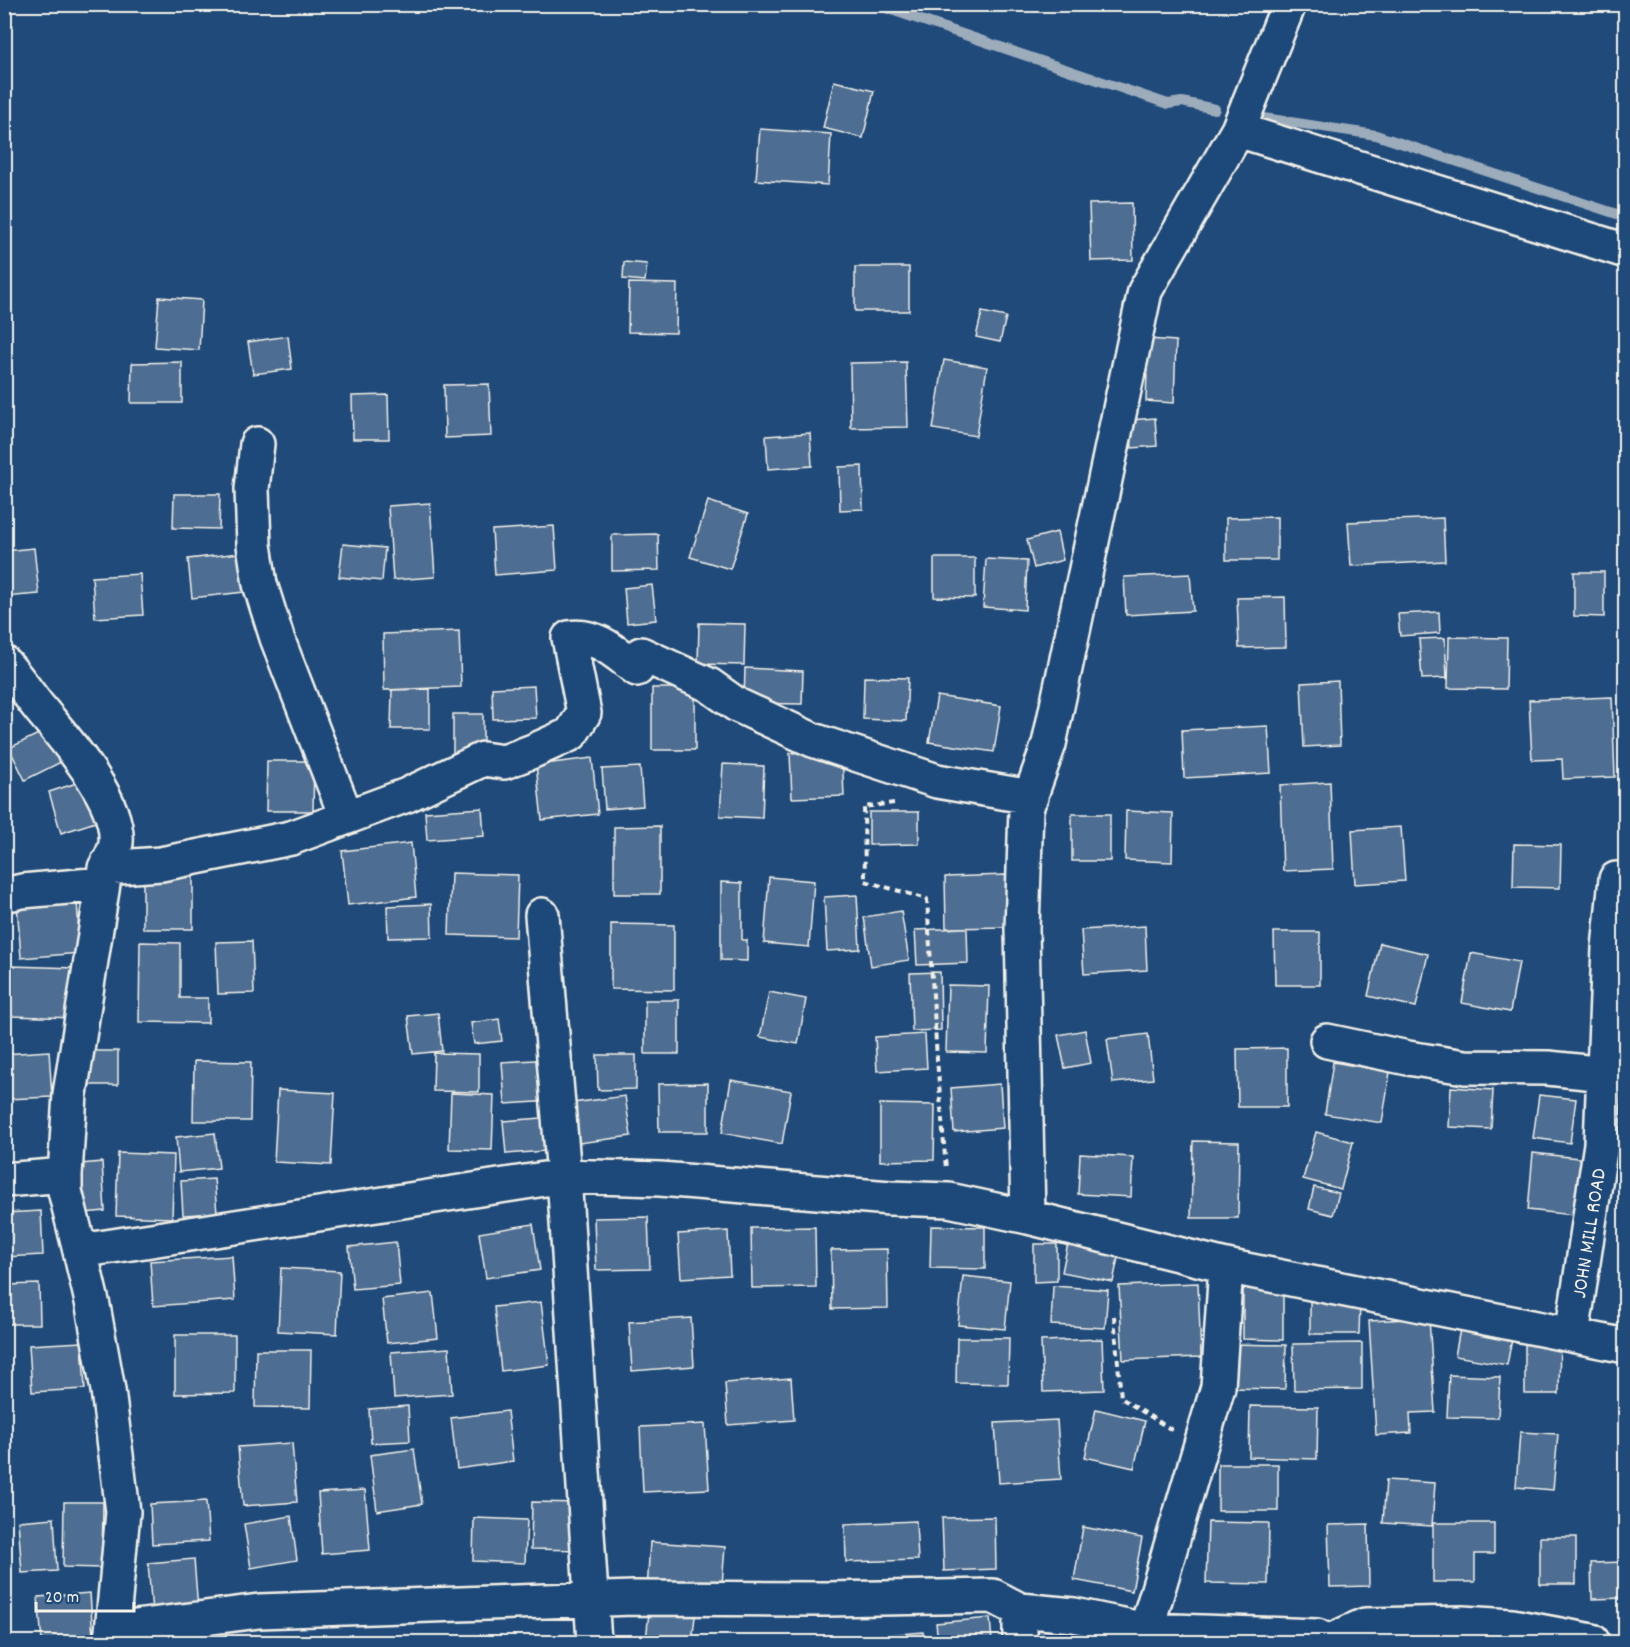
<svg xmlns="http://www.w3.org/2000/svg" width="1630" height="1647" viewBox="0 0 1630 1647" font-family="Dekko,sans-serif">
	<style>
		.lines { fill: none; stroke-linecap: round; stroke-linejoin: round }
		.stream { stroke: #9cacbb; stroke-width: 10 }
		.building { fill: #4d6e92; stroke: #f4f1e8; stroke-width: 1.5 }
		.street-casing { stroke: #f4f1e8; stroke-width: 38 }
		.path { stroke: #f4f1e8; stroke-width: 4; stroke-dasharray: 6 4.5; stroke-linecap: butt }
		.street { stroke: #1f4a7a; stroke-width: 33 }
		.labels { text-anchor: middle; stroke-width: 5; stroke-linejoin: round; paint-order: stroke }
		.street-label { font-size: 21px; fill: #f4f1e8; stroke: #1f4a7a }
	</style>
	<rect width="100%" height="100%" fill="#1f4a7a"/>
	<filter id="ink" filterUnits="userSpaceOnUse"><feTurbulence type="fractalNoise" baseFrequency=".0167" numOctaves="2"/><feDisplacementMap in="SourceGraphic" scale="12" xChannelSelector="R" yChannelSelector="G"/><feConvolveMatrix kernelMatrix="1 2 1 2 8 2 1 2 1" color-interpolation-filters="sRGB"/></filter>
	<g filter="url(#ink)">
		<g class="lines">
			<path class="stream" d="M874,4L1168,104L1182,102L1215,109
				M1257,117L1376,135L1626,217"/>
		</g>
		<path class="building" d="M834,81L874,91L863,138L823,128Z
			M760,129L831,134L828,185L756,180Z
			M1132,203L1133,260L1091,261L1089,204Z
			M624,262L647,264L645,281L623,279Z
			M855,267H909V311H855Z
			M629,283L677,284L676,333L628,332Z
			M159,297L202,300L199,350L155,347Z
			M982,312L1006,317L1000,342L976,337Z
			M288,336L292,369L253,374L248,342Z
			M1148,339L1176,341L1174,403L1146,401Z
			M944,360L987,367L976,436L933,429Z
			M182,362V403H131L132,363Z
			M906,362L908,427L851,428L850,363Z
			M489,384L491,436L445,438L444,385Z
			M388,395L389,439H353L352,396Z
			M1155,418L1157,446L1132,448L1130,420Z
			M810,433L812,466L768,469L766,436Z
			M862,466L863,509L840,510L839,467Z
			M174,494H220L219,529L173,528Z
			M708,501L748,514L730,569L690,557Z
			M430,503L435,577L393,580L388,506Z
			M1277,517V560H1226V518Z
			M1443,518L1445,561L1351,566L1348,522Z
			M554,526L557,570L495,575L492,530Z
			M1057,532L1063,560L1034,568L1027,540Z
			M658,534L659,570L612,571V535Z
			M343,544L385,548L382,581L339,577Z
			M34,548L39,594L4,597V551Z
			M239,553L244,592L192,598L188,559Z
			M934,558H975V598L934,597Z
			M986,559L1027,561L1025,610L983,607Z
			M1574,572H1604V617L1574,616Z
			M140,574L143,615L95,618L92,577Z
			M1190,574L1193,611L1126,615L1124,577Z
			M652,585L656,620L627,623L624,588Z
			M1285,597L1286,647L1239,648L1237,598Z
			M1439,612L1440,633L1400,636L1398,614Z
			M699,623L745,624L744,665L698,664Z
			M459,631L461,687L384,690L383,634Z
			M1449,637L1507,638L1506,689L1448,688Z
			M1445,638L1447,678L1422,679L1419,639Z
			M745,668L803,671L802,704L744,703Z
			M864,677L908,678L906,721L863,719Z
			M1338,681L1340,745L1304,747L1301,683Z
			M534,686L536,718L493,719L492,688Z
			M652,688H695V750H652Z
			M430,689V729H391L392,690Z
			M937,696L1001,706L994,752L929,742Z
			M1612,697L1615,777L1563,779L1562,759L1532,760L1529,700Z
			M453,714H483V759L453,754Z
			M1268,726L1271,773L1184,778L1182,730Z
			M51,728L67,759L25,780L9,748Z
			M842,751L844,796L792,798L790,753Z
			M592,758L598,814L542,820L536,765Z
			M267,761H314L313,811H266Z
			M723,764L764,766L762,818L720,816Z
			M640,767L643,806L605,809L602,769Z
			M89,779L102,820L61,833L49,792Z
			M1330,782L1333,869L1283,871L1280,785Z
			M482,808L484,836L427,840L425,812Z
			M1126,811L1173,813L1172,862L1125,860Z
			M869,812H919V844L869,845Z
			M1072,814H1110V861H1072Z
			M660,826V894H614V827Z
			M1401,827L1405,881L1355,884L1352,830Z
			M411,843L416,897L348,905L342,851Z
			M1514,844L1561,845L1560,888L1513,887Z
			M193,870V929H143V871Z
			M451,873L518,875L516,937L449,935Z
			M1006,875L1007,927L946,928L945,877Z
			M769,877L814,881L809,947L764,943Z
			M721,882L742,883V940H747V961L721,960Z
			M857,895L860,949L827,951L824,897Z
			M77,900L80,953L21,958L17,904Z
			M431,904L432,937L388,938L387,906Z
			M901,911L909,960L871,966L864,917Z
			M611,924L674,925V990L611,989Z
			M1145,926L1147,970L1084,974L1081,930Z
			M967,928L968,963L917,965L915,930Z
			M1274,932H1320V985H1275Z
			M252,941L254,993L218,994L216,942Z
			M140,942L180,943V998H208V1023L139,1022Z
			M1380,943L1428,954L1416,1007L1368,996Z
			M1471,953L1519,962L1510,1012L1462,1003Z
			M11,966L77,968L76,1018L10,1016Z
			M940,972L941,1030L912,1031L910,973Z
			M948,985L989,986L987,1053L946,1052Z
			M769,992L806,999L798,1044L760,1037Z
			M645,1000H679V1054H645Z
			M438,1013L442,1051L413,1054L408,1016Z
			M499,1019L502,1041L474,1044L471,1023Z
			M1085,1030L1091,1063L1065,1068L1058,1035Z
			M925,1034L927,1068L877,1071L875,1037Z
			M1148,1034L1153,1079L1113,1083L1107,1039Z
			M1287,1048V1107H1238L1237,1049Z
			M49,1051L52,1097L7,1099L4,1054Z
			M85,1051H118V1085H85Z
			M434,1053L479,1054V1092L433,1091Z
			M597,1055H636V1089L598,1090Z
			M551,1059L553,1101L505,1104L502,1062Z
			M194,1061L251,1062L250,1121H193Z
			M1333,1062L1390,1072L1382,1123L1325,1114Z
			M731,1080L791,1091L782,1144L722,1133Z
			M708,1083V1132H659L658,1084Z
			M1000,1084L1003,1128L954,1132L951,1088Z
			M1451,1087L1493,1090L1491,1129L1449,1127Z
			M278,1090L335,1093L331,1165L274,1162Z
			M451,1093L494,1095L492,1150L449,1149Z
			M1539,1095L1576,1099L1570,1143L1533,1138Z
			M625,1096L631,1136L579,1143L573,1103Z
			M880,1104L935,1105L934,1160L880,1161Z
			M555,1117L558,1150L506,1154L503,1121Z
			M1316,1132L1353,1142L1341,1189L1303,1179Z
			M215,1133L219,1168L179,1172L176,1137Z
			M1193,1141L1239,1142L1238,1218H1191Z
			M118,1153L174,1155L172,1218L116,1216Z
			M1533,1153L1587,1159L1582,1216L1528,1210Z
			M1080,1154L1133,1157L1131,1197L1078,1194Z
			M102,1162L105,1211L84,1213L80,1164Z
			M214,1179L217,1213L183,1215L181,1181Z
			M1314,1187L1339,1193L1333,1215L1309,1209Z
			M41,1211L43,1255L4,1257V1213Z
			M648,1217L650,1269L596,1270L594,1218Z
			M533,1224L540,1270L486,1278L479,1233Z
			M931,1226L985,1227V1269L930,1268Z
			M815,1227L816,1287L752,1288L751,1228Z
			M728,1231L730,1275L681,1278L678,1234Z
			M396,1242L400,1285L353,1289L349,1247Z
			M1068,1243L1119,1253L1113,1282L1062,1272Z
			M1034,1244H1057V1281L1034,1282Z
			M887,1249L888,1308L832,1309L831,1250Z
			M232,1256L235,1300L153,1306L150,1261Z
			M281,1268L340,1271L337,1334L278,1331Z
			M963,1276L1010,1281L1005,1329L958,1325Z
			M1198,1283L1201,1357L1123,1360L1119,1286Z
			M39,1284L40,1324H4V1285Z
			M1053,1286L1108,1290L1105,1328L1051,1325Z
			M1243,1289L1283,1290V1340L1243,1339Z
			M433,1293L438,1338L387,1343L382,1299Z
			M1310,1300L1360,1301L1359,1334H1310Z
			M541,1302L549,1365L501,1371L494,1307Z
			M691,1318L694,1366L632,1371L629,1322Z
			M1429,1318L1435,1412L1410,1413L1411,1433L1376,1435L1369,1321Z
			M1460,1329L1512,1339L1507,1365L1455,1356Z
			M1525,1332L1560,1333L1559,1394H1525Z
			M175,1335H235V1393L175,1394Z
			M957,1338H1009L1008,1384L956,1383Z
			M1102,1339L1104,1390L1043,1392L1041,1341Z
			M82,1342L85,1389L32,1392L29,1345Z
			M1362,1343V1389L1294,1390L1293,1344Z
			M1229,1344L1286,1345L1285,1389L1228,1388Z
			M449,1348L452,1394L394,1398L391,1352Z
			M256,1350H311L310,1408L255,1407Z
			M1449,1375L1500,1377L1498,1418L1447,1417Z
			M791,1378L794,1420L728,1425L725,1383Z
			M408,1406L410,1441L371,1443L369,1409Z
			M1250,1406L1318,1407L1317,1459L1249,1457Z
			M1096,1409L1145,1421L1134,1468L1085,1457Z
			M507,1411L513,1461L457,1469L451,1418Z
			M1057,1420L1061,1479L999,1483L995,1423Z
			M705,1424L709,1489L643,1492L640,1427Z
			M1520,1432L1558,1434L1553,1490L1516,1487Z
			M292,1443L297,1502L243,1506L238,1447Z
			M414,1449L422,1504L377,1511L370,1455Z
			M1218,1464H1278V1511H1218Z
			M1386,1480L1435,1483L1432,1526L1383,1523Z
			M365,1490L370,1550L322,1554L318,1493Z
			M206,1501L209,1541L152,1544L150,1504Z
			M64,1502H103L102,1568L63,1567Z
			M532,1502L580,1503V1550L531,1549Z
			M291,1516L297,1560L251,1568L244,1524Z
			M995,1517L996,1569L944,1571L942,1518Z
			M54,1518L57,1571L22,1573L18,1521Z
			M474,1518L527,1520L525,1563L473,1561Z
			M916,1521L918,1560L846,1562L845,1524Z
			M1208,1522L1269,1523L1268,1584L1206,1583Z
			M1433,1523H1494V1554H1475V1582H1433Z
			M1368,1524L1369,1586L1330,1587L1328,1525Z
			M1083,1527L1142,1538L1132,1591L1074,1580Z
			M1540,1537H1576V1584H1540Z
			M650,1542L725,1547L721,1597L647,1591Z
			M194,1559L198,1609L152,1613L148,1563Z
			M1626,1562V1598L1592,1599L1591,1563Z
			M90,1593L93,1637L42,1641L38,1597Z
			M650,1603L696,1608L692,1642L646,1640Z
			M990,1618L992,1642H938L936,1623Z
			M1095,1623L1096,1642H1034V1626Z
			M923,1632V1642H853L852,1638Z"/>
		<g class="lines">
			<g class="street-casing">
				<path id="street" d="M1238,130L1626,251
					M257,444L252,489L254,545L260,584L277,638L346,816
					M4,663C18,678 28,694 41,710C66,740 120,801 116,843C115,852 110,860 105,868
					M4,895L22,891L103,884L105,868L161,864L291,838L407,795L483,759L504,762L533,751L571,734L584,713L569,638C596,633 617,654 637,669L641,654L709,685L737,705L813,740L937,781L1031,797
					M542,915L564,1176L594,1642
					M1327,1041L1408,1058L1465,1067L1548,1068L1605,1074
					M65,1175L70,1094L103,884
					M4,1180L65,1175V1191L80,1251L564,1176L660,1179L890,1198L949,1200L1028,1217L1226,1266L1626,1346
					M1028,1217L1022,929L1026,809L1049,744L1145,291L1238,130L1289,4
					M80,1251L93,1306L108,1390L123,1512L111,1642
					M1226,1266L1218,1387L1146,1630L1317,1636L1328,1642
					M1572,1335L1601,1144L1609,948L1616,879
					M112,1630L259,1611L634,1598L826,1599L993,1596L1020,1610
					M1020,1642V1610L1074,1615L1146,1630
					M1328,1642L1365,1625L1462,1623L1512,1626L1592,1641"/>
			</g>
			<path class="path" d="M894,803L864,807L865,881L927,899L937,1059L946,1169
				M1114,1316L1121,1398L1172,1430"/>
			<use href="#street" class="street"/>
		</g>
	</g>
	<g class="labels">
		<g class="street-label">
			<text transform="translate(1588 1233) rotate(-81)" y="7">JOHN MILL ROAD</text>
		</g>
	</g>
	<rect width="1630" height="1647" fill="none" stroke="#1f4a7a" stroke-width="24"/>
	<rect x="12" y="12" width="1606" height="1623" fill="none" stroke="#f4f1e8" stroke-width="2" filter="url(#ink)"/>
	<path d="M36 1602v9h98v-9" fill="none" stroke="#f4f1e8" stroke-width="3"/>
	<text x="45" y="1602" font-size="18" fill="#f4f1e8" stroke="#1f4a7a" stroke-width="4.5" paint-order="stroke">20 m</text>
</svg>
